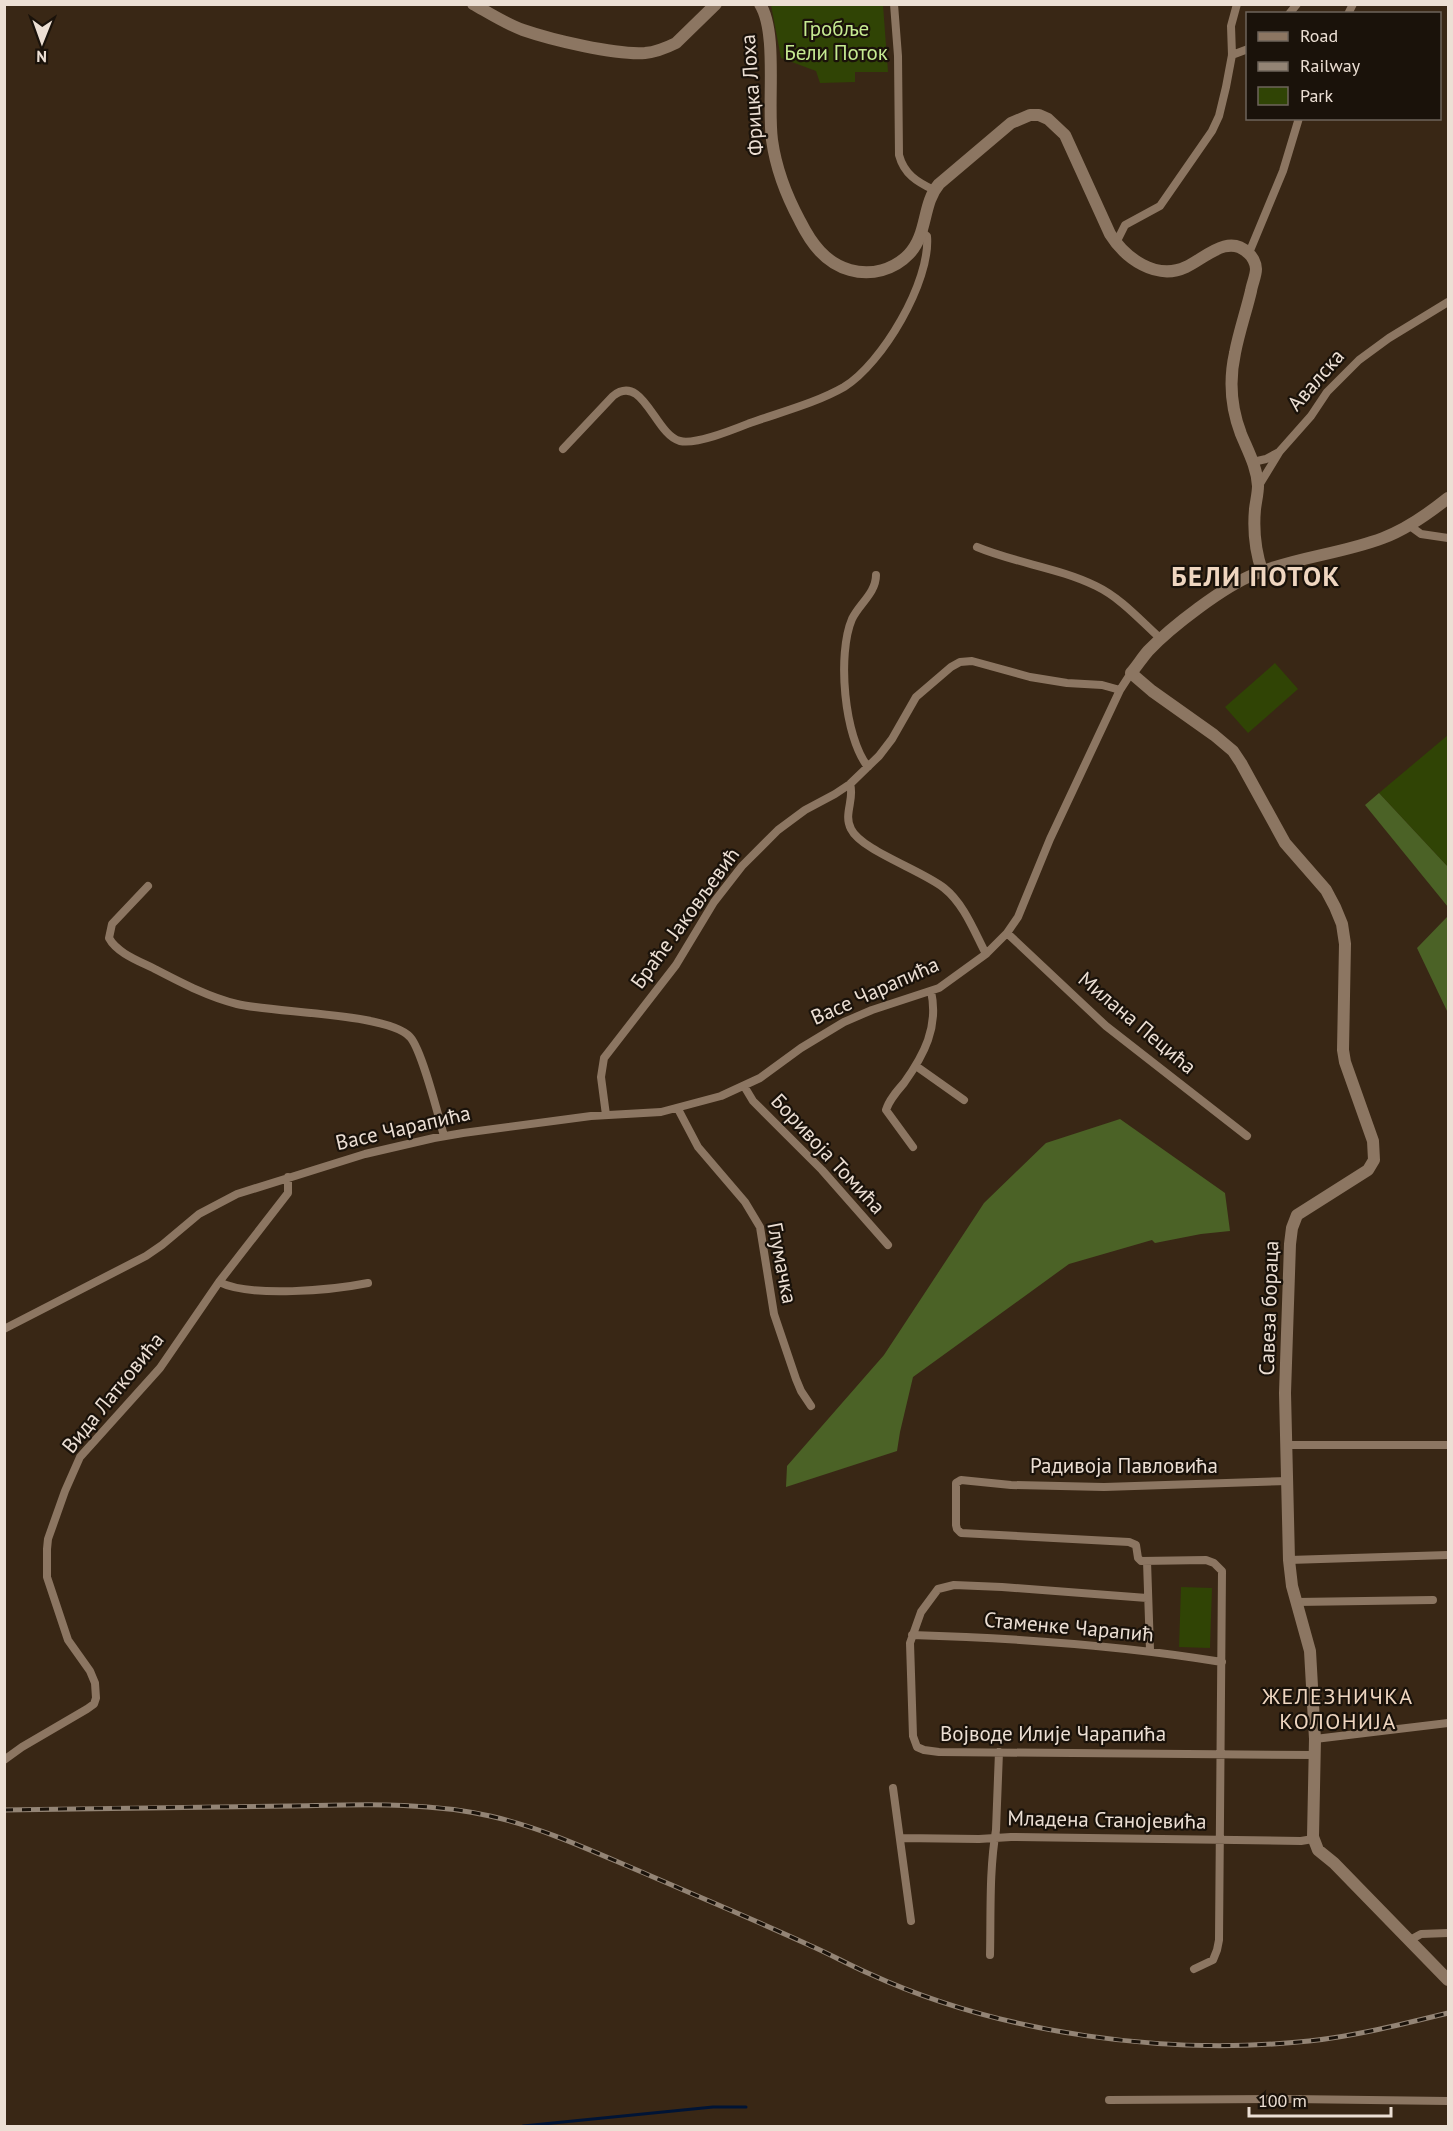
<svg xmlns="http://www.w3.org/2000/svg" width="1453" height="2131" viewBox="0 0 1453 2131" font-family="'PT Sans',sans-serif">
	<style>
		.green { fill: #304405 }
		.forest { fill: #4b6226 }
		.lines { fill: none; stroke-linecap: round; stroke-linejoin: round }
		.stream { stroke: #001435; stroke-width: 3 }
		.street { stroke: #8c7662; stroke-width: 8 }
		.secondary { stroke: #8c7662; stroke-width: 12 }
		.rail-casing { stroke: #938475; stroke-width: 5 }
		.rail { stroke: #1a120a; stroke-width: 3; stroke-dasharray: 9; stroke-linecap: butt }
		.labels { text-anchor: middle; stroke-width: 4.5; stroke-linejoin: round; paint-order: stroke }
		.park-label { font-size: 21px; fill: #c6eb92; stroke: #1a120a }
		.street-label { font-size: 21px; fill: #ecdfd4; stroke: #1a120a }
		.neighbourhood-label { font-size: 22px; letter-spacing: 1.5px; fill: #efd6c0; stroke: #1a120a }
		.district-label { font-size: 27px; font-weight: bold; letter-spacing: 1.5px; fill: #efd6c0; stroke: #1a120a }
	</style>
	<rect width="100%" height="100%" fill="#392715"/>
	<path class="green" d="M771,5H883L888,72H855V82L820,83L816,71L781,58Z
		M1275,663L1298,689L1248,733L1225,707Z
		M1448,735V867L1379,793Z
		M1181,1587L1212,1588L1210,1648L1179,1647Z"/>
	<path class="forest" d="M1379,793L1448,867V907L1365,805Z
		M1448,916V1013L1417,948Z
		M1120,1119L1225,1193L1230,1231L1201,1234L1155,1243L1152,1240L1069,1264L913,1377L900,1432L897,1451L786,1487L787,1466L884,1355L984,1203L1046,1143Z"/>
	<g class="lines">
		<path class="stream" d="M523,2126L713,2107H746"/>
		<path class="street" d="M894,4L898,56L899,155C904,174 917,182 934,190
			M1289,14L1297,4
			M1348,14L1353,4
			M1232,55L1248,49
			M1116,243L1125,225L1160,206L1212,131L1219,116L1226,87L1232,55L1231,26L1237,4
			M1249,253L1283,171L1299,118
			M563,449L613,396C643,372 655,435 680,441C696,445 735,429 750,423C781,412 816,403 844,387C882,364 931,281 927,236L922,232
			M1253,462L1266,459L1279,452
			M1258,487L1280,451L1311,416L1327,392L1359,360L1389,338L1448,302
			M1410,526L1421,534L1448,538
			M977,547C1015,563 1060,568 1096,586C1121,598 1141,621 1161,639
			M868,767C844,737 837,654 852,619C859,604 876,593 876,575
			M850,784C855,799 843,814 851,829C861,850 921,870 944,888C964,904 974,931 986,954
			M148,886L112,924L109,938C117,953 139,961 153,968C180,982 208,997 237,1004C274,1013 389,1013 410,1037C422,1050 438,1115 444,1136
			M1007,933L1106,1026L1247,1136
			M916,1066L964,1100
			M744,1086L753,1101L822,1170L888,1245
			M678,1109L698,1147L745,1202L760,1227L774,1314L796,1379L801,1391L811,1406
			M606,1115L601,1077L604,1058L676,965L714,902L742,866L778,830L805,810L835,794L850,784L879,756L892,739L916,697L951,667L960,662L972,661L1030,677L1067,683L1102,685L1120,690
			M913,1147L886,1110C889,1100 897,1091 904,1083C924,1055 939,1027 931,991
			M219,1282C251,1298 333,1290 368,1283
			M4,1329L146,1256L162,1245L199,1214L237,1194L365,1154L434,1138L463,1133L591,1116L661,1112L721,1096L760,1078L801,1048L844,1022L872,1010L939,988L986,954L1007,933L1018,917L1050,839L1120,690L1131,673
			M1286,1445H1448
			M1289,1560L1448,1555
			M1147,1561L1150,1650
			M1147,1598L1002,1587L954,1585L938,1589L921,1612L910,1643L913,1736L917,1747L924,1750L939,1752L1315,1755
			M1296,1602L1433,1600
			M912,1635C1016,1638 1119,1645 1222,1662
			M1315,1739L1448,1723
			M4,1760L22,1747L87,1709L94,1704L96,1698L95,1683L90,1671L68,1640L47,1577V1549L48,1539L65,1491L80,1457L160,1368L219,1282L288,1193V1177
			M893,1788L911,1921
			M901,1838L979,1839L1011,1837L1301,1841L1313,1839
			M1410,1940L1421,1934L1448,1933
			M990,1955C991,1913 989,1871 996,1830L999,1752
			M1194,1969L1213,1960L1217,1950L1219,1940L1222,1571L1214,1563L1206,1560L1141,1561L1138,1558L1136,1545L1129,1542L961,1533L957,1529L956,1525V1483L961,1480L1011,1485L1104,1487L1288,1481
			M1109,2100L1291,2099L1448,2101"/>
		<path class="secondary" d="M473,4C489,13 506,24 523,30C552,40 615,55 645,53C656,52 666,48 676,43L716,4
			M760,4C778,33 767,104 772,140C776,169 786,195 800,221C811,243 825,263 850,270C871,276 894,270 909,254C928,234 922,204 939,184L1011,123L1030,115H1039L1048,119L1065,135L1110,234C1125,258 1156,281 1186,267C1204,259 1228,233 1248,253C1252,256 1256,263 1256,269C1256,276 1252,284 1251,291C1246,312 1239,332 1235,353C1229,380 1231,408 1241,434C1248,451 1257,467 1258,486C1258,493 1256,501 1255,509C1253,531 1255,550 1262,571
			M1448,498C1428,514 1407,529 1383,538C1341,554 1296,557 1255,574C1224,586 1171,627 1148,651C1142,658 1137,666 1131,673L1152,691L1214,735L1233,751L1241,763L1285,843L1326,890L1335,907L1342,924L1345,944L1343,1050L1345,1062L1373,1141L1374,1160L1368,1170L1297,1215L1292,1228L1290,1244L1285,1393L1289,1560L1292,1586L1310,1651L1315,1739L1313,1837L1318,1850L1334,1863L1448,1980"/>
		<g class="rail-casing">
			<path id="rail" d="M4,1810C99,1808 194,1807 289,1806C355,1805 425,1801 490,1816C544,1828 594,1852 644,1873C699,1897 755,1920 809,1945C830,1954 849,1965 870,1974C1001,2034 1167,2056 1309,2041C1356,2036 1403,2024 1448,2013"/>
		</g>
		<use href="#rail" class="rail"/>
	</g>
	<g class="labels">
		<g class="park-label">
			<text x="836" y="36">Гробље<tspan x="836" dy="24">Бели Поток</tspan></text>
		</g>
		<g class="street-label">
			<text transform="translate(752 95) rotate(-94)" y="7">Фрицка Лоха</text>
			<text transform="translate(1316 380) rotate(-49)" y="7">Авалска</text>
			<text transform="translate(685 918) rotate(-54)" y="7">Браће Јаковљевић</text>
			<text transform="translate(875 991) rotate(-24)" y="7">Васе Чарапића</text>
			<text transform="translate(1137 1023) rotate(40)" y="7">Милана Пецића</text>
			<text transform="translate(403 1128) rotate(-13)" y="7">Васе Чарапића</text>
			<text transform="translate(828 1154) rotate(47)" y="7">Боривоја Томића</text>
			<text transform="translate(782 1263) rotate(79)" y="7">Глумачка</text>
			<text transform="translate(1269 1308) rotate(-88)" y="7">Савеза бораца</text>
			<text transform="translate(113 1393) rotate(-51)" y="7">Вида Латковића</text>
			<text x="1124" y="1473">Радивоја Павловића</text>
			<text transform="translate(1069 1627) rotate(5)" y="7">Стаменке Чарапић</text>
			<text x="1053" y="1741">Војводе Илије Чарапића</text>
			<text transform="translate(1107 1820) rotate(1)" y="7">Младена Станојевића</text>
		</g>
		<g class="neighbourhood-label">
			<text x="1338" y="1704">ЖЕЛЕЗНИЧКА<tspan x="1338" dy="25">КОЛОНИЈА</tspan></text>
		</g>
		<g class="district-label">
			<text x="1256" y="586">БЕЛИ ПОТОК</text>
		</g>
	</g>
	<rect width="1453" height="2131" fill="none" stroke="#ecdfd4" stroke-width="12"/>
	<rect x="1246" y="12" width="195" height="108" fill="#1a120a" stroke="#6e645b" stroke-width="1.5"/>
	<rect x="1258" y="32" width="30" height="9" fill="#8c7662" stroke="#6e645b" stroke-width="1.5"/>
	<text x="1300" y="42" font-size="18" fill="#ecdfd4">Road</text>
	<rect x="1258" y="62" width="30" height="9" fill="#938475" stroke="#6e645b" stroke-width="1.5"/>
	<text x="1300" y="72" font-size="18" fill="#ecdfd4">Railway</text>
	<rect x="1258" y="87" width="30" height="18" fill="#304405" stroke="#6e645b" stroke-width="1.5"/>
	<text x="1300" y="102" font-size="18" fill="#ecdfd4">Park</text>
	<g transform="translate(42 42) rotate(181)" stroke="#1a120a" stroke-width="4.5" paint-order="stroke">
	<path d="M0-4.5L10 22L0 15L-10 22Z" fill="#ecdfd4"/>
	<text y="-9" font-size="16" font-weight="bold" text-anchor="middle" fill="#ecdfd4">N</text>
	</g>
	<path d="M1249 2107v9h142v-9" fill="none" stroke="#ecdfd4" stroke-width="3"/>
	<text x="1258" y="2107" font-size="18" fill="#ecdfd4" stroke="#1a120a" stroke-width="4.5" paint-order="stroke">100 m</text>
</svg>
